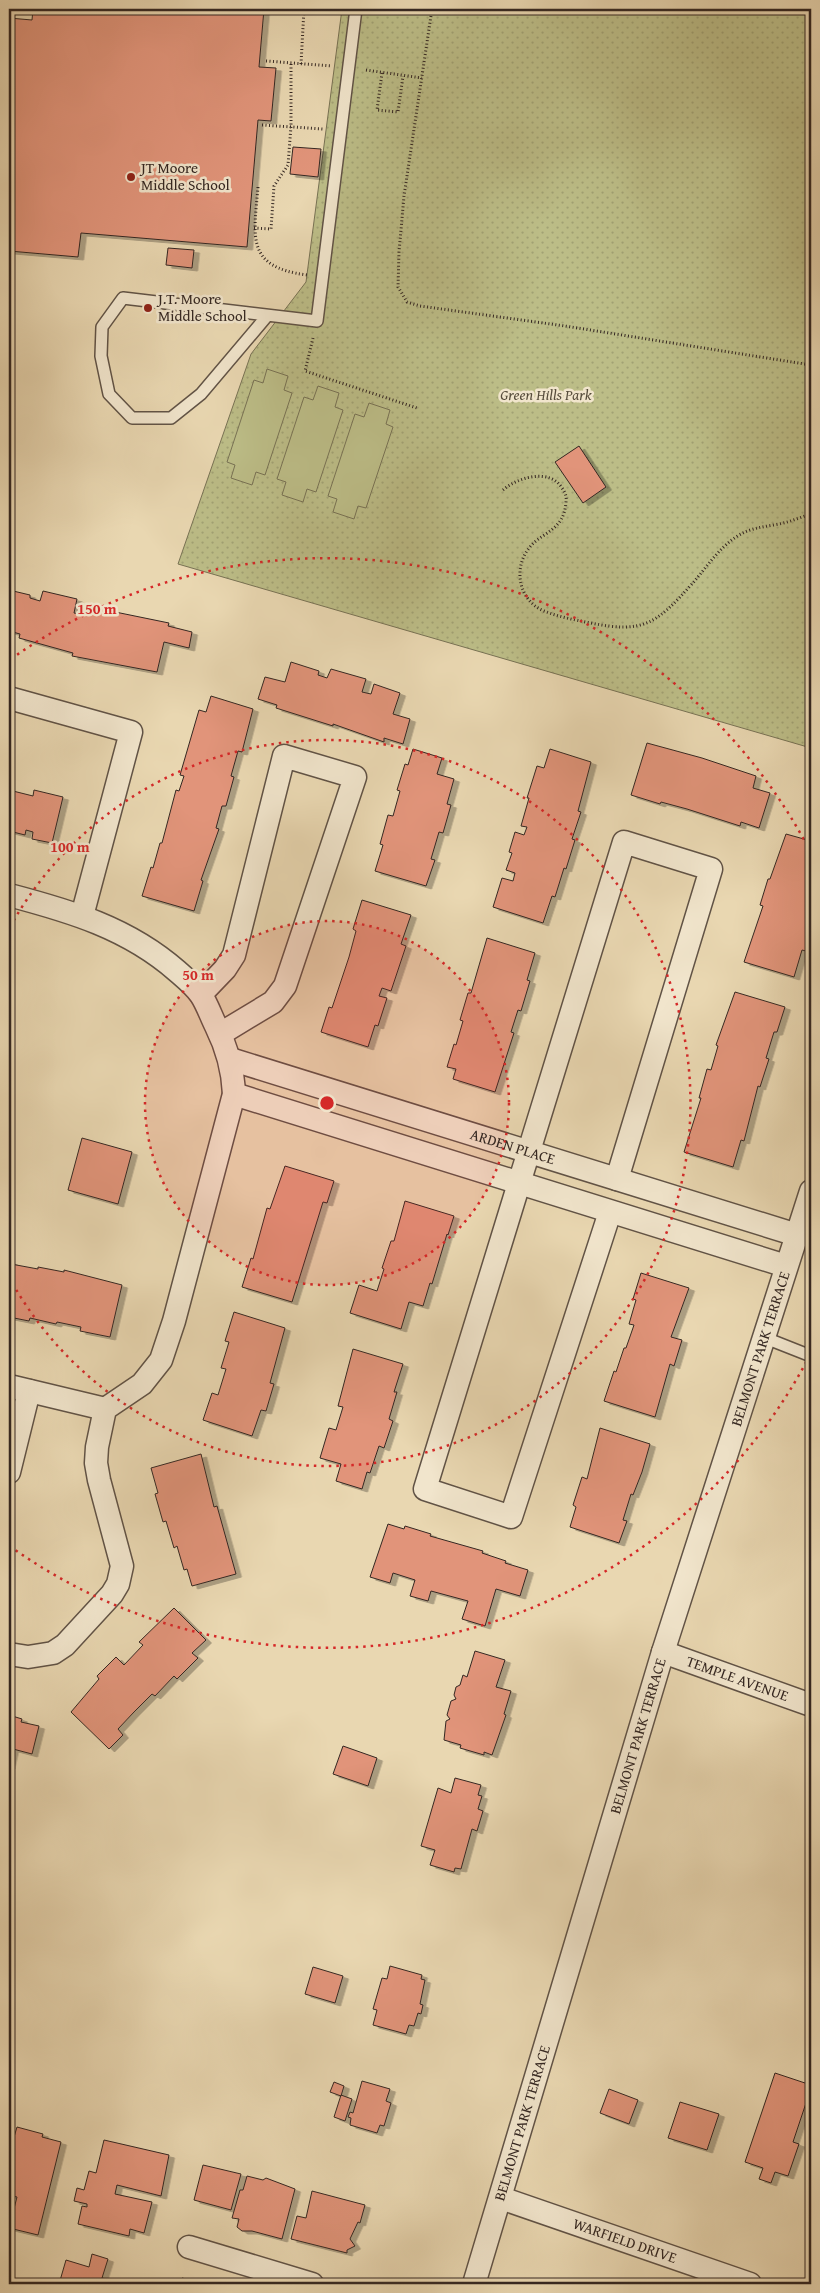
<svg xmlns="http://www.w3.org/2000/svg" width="820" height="2293" viewBox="0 0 820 2293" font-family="'Gentium Book Plus',serif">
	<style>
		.grass { fill: url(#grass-dots); stroke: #787254 }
		.pitch { fill: #bcbd87; stroke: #787254 }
		.building { fill: #e1947a; stroke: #342722; filter: url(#shadow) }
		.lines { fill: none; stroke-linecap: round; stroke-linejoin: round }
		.lane-casing { stroke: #615346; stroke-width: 14 }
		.street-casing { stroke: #615346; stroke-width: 25 }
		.path { stroke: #342722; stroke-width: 3; stroke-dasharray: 1 2.5; stroke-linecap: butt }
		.lane { stroke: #f1e5cc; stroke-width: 11 }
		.street { stroke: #f1e5cc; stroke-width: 22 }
		.ring { fill: none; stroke: #d62828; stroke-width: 2.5; stroke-dasharray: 2.5 5 }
		.poi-dot { fill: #8f2418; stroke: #f1e5cc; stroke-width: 2 }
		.labels { text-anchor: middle; stroke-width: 5; stroke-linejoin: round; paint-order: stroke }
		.poi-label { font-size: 15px; fill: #342722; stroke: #f1e5cc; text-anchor: start }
		.park-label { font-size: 15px; font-style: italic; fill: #564c3b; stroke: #f1e5cc }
		.street-label { font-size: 15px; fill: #342722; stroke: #f1e5cc }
		.centre { fill: #d62828; stroke: #f1e5cc; stroke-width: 2.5 }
		.ring-label { font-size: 15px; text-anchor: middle; font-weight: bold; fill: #d62828; stroke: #f1e5cc; stroke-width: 5; stroke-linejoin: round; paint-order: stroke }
	</style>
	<defs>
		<pattern id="grass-dots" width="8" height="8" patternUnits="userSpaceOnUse" patternTransform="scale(1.25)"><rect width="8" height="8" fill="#bcbd87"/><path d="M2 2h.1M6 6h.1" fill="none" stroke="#a2a274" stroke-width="1.8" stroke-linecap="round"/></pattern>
		<filter id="shadow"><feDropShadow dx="5.5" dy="3" stdDeviation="0" flood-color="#0004"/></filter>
	</defs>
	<rect width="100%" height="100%" fill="#e9d7b1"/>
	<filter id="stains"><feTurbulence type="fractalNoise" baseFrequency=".004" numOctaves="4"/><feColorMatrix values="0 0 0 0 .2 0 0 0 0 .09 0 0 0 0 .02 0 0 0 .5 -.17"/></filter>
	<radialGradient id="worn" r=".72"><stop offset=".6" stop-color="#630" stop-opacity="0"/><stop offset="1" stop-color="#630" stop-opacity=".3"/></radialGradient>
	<path class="grass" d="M342,9H811V748L178,564L251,354L306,282Z"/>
	<path class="pitch" d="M267,369L288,376L284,390L292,393L265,475L256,472L252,485L231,478L235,465L227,462L254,380L263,383Z
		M318,386L339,393L335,407L343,410L316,492L307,489L303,502L282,495L286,482L277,479L304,397L313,400Z
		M369,403L390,410L386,424L393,427L366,508L358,506L354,519L333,512L337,499L328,496L355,414L364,417Z"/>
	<path class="building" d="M33,9H264L259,67L276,68L271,121L258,120L247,247L81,233L78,257L9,251V18L32,20Z
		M293,147L321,149L318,177L290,174Z
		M168,248L194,250L192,268L166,265Z
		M579,446L606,487L583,503L555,462Z
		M9,590L30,595V598L40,601L43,591L77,599L74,613L84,615L86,606L169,623L168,626L192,632L189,648L164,642L157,672L72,656L73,653L19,638L20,634L9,631Z
		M291,662L319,671L318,675L327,678L331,669L366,679L362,692L371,694L374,684L400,693L393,714L410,719L403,744L384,738V742L333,724V726L276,708L277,705L258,699L265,677L285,682Z
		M211,696L253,709L242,752L238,751L231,776L234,777L226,806H222L216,828L219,829L201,880L203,881L194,911L142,896L151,867L153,868L160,843H162L176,790L179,791L184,776L180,775L199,710L206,712Z
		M647,743L702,758L756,776L753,788L770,793L759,828L741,822L740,826L687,809L661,802L660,804L631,795Z
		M413,749L442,758L437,774L454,779L447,804L451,805L443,833L439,832L431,859L435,860L426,886L375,871L383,845L380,844L388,815L393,816L400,791L397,790L405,764L408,765Z
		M550,749L591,762L578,811L581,812L572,839L575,840L566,869L564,868L555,897L552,896L543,923L493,907L502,878L513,881L515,873L506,870L512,853L509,852L515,832L524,835L527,827L521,826L529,798H527L537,766L544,768Z
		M9,790L33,796L34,790L63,797L52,843L32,839L33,832L26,830L25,835L9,831Z
		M786,834L811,841V932L806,951L802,950L794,977L744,962L763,906L760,905L768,879H770Z
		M362,900L411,915L401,944L406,946L391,991L382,988L379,996L387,998L378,1026L375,1025L368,1047L321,1032L329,1007L332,1008L349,957L356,931L353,929Z
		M487,938L535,953L527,980L530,981L521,1011L518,1010L511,1032L514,1033L495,1092L453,1079L456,1069L447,1067L454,1044L456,1045L463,1021L460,1020L468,993H471Z
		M735,992L785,1007L777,1032H774L766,1058L769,1059L760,1087L758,1086L744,1141L741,1140L733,1167L684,1152L701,1098H699L707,1069L711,1070L718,1046L716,1045Z
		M82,1138L132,1152L118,1204L68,1190Z
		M285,1166L334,1181L327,1203L323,1202L292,1302L242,1287L251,1258L253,1259L267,1208L270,1209Z
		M405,1201L454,1216L448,1235L447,1234L432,1284L430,1283L423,1306L409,1302L401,1329L350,1313L359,1285L377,1291L384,1269L382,1268L391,1241H394Z
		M9,1261L12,1262L11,1264L38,1269V1267L64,1272V1270L122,1285L110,1337L80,1331L81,1327L57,1322L56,1324L30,1318L29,1321L9,1317Z
		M641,1273L689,1288L671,1337L682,1340L674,1366L670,1364L655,1417L604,1401L614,1371L616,1372L624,1348H626L634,1325L629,1324L636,1300L633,1299Z
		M234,1312L285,1328L270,1383L274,1384L266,1411L261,1410L252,1436L203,1420L212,1393L218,1395L226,1369L221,1368L229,1342L225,1341Z
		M353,1349L403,1364L394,1392H397L389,1419L393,1421L384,1448L379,1446L370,1473L367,1472L362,1489L336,1481L341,1464L320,1458L329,1428L336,1430L343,1407L338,1406Z
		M600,1428L650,1444L642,1472L633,1495L631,1494L623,1520L627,1521L619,1543L570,1527L576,1507L573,1505L582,1477L587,1479Z
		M201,1454L214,1507L217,1506L236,1574L192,1586L187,1569L184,1570L177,1546L174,1548L166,1521L163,1522L155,1494L158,1493L151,1468Z
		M388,1524L404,1529L405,1526L431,1534L430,1536L483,1551L482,1553L506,1561L505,1563L528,1570L520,1596L496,1589L485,1626L462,1619L468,1601L431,1591L428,1601L410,1596L415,1580L393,1573L390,1583L370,1577Z
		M174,1608L206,1640L192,1653L198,1658L177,1679L174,1676L155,1696L152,1694L134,1712L118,1729L123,1735L109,1749L71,1712L99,1679L97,1676L116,1657L124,1665L143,1645L139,1642Z
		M475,1651L505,1660L496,1687L511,1691L504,1714L506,1715L492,1755L484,1752V1755L460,1748L461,1745L444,1740L446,1721L450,1719L447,1715L451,1701L456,1699L454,1695L456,1687L460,1685L463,1675L467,1677Z
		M9,1715L22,1719L21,1722L39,1726L32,1754L13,1749L9,1766Z
		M343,1746L377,1758L368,1786L333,1774Z
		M455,1778L481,1785L478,1795L482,1796L478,1809L483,1811L477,1831L472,1829L461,1869L455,1868L454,1872L430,1865L435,1850L421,1846L438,1788L451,1793Z
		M390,1966L422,1975L421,1979L425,1980L420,2004L423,2005L421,2014L418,2013L414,2026L409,2025L406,2034L373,2025L377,2010L373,2009L382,1978L387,1979Z
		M313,1967L343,1976L335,2003L305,1994Z
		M775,2073L811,2085V2088L793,2142L799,2144L788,2176L775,2172L771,2183L759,2179L763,2168L745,2162Z
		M362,2081L390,2089L386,2101L391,2103L384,2126L380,2125L377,2133L350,2125L351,2118L348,2117L350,2112L353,2113Z
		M334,2082L344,2086L341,2096L330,2092Z
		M609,2089L638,2100L629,2124L600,2113Z
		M341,2095L352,2099L345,2121L334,2117Z
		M680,2102L719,2114L707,2150L668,2138Z
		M17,2127L43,2134L42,2137L61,2142L38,2235L9,2228L17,2197L9,2195V2154Z
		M104,2140L169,2155L161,2196L117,2185L115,2194L152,2202L144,2233L130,2229L129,2236L78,2224L82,2206L87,2207V2204L74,2201L77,2188L84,2190L89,2171L96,2173Z
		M203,2165L241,2174L231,2210L194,2200Z
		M247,2176L263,2180L266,2178L295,2189L282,2239L252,2231H242L237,2227L239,2219L232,2218L240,2190H243Z
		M312,2191L365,2205L360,2223L358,2222L350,2239L355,2246L347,2250V2253L291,2239L297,2216L306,2218Z
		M92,2254L108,2259L102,2278L132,2284H59L66,2260L89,2267Z
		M182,2278L202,2283V2284H180Z"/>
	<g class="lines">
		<g class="lane-casing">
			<path id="lane" d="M267,316L201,394L171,418H132L109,394L101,356L102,327L123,298L317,321L356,9
				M763,1337L811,1356"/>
		</g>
		<g class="street-casing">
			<g id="street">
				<path d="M9,698L131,732L82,916"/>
				<path d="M9,895C70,911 128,928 177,971C185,978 195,986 201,995C207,1004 211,1016 216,1026C227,1048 233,1069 234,1094L174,1321L161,1360L142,1384L105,1409L97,1447L96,1463L99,1480L122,1566L118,1584L112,1594L65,1645L53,1653L28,1657L9,1654"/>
				<path d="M201,994L225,969L234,955L284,756L355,777L285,986L273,1002L220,1034"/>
				<path id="s1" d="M230,1059L797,1235"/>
				<path d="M234,1094L786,1266"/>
				<path d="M610,1212L511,1517L425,1489L624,842L711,869L617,1179"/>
				<path d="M9,1386L105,1409"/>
				<path d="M9,1472L29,1391"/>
				<path id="s2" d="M663,1652L811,1705"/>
				<path id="s3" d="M501,2198L750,2284"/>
				<path d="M189,2247L312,2284"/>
				<path id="s4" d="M474,2284L663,1652L811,1191"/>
			</g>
		</g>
		<path class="path" d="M432,9L404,196L399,252L398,287L407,302L420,306L565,326L811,365
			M26,14L27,9
			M266,61L332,66
			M301,64L304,9
			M366,70L422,78
			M382,73L377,110L398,112L403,76
			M262,125L323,129
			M258,187C254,237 245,267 307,275
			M254,228L271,229L274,186L288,165L291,126V63
			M313,338L305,371L417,408
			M503,490C518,477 550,468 562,488C565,492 567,497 566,502C564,531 542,532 530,547C512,568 519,601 544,611C559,617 575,620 591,623C644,634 657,623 692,584C706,568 718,549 736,537C749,528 763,527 779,524C790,522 801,517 811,514"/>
		<use href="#lane" class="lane"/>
		<use href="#street" class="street"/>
	</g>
	<circle cx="327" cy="1103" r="182" fill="#d62828" fill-opacity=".12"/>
	<g class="ring">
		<circle cx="327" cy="1103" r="182"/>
		<path d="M10 927A363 363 0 1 1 10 1279"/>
		<path d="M810 1355A545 545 0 0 1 11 1547M11 659A545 545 0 0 1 810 851"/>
	</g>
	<g class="poi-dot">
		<circle cx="131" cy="177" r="5"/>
		<circle cx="148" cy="308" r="5"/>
	</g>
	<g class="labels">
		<g class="poi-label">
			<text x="141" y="173">JT Moore<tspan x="141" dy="17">Middle School</tspan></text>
			<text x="158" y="304">J.T. Moore<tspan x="158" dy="17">Middle School</tspan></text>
		</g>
		<g class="park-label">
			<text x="546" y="400">Green Hills Park</text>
		</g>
		<g class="street-label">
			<text dy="5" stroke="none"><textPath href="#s1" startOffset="296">ARDEN PLACE</textPath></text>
			<text dy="5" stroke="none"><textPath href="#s4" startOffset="978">BELMONT PARK TERRACE</textPath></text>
			<text dy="5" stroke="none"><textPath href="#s2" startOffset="79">TEMPLE AVENUE</textPath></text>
			<text dy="5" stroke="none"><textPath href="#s4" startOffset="572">BELMONT PARK TERRACE</textPath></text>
			<text dy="5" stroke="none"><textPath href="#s4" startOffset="168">BELMONT PARK TERRACE</textPath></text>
			<text dy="5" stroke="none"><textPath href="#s3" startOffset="131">WARFIELD DRIVE</textPath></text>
		</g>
	</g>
	<circle cx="327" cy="1103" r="8" class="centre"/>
	<g class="ring-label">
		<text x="97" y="614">150 m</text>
		<text x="70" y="852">100 m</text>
		<text x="198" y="980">50 m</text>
	</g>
	<rect width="820" height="2293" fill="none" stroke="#e9d7b1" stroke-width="30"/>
	<rect x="10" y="10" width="800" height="2273" fill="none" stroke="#342722" stroke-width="2.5"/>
	<rect x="15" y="15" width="790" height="2263" fill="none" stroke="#342722"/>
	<rect width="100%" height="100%" filter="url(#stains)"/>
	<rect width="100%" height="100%" fill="url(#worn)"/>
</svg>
